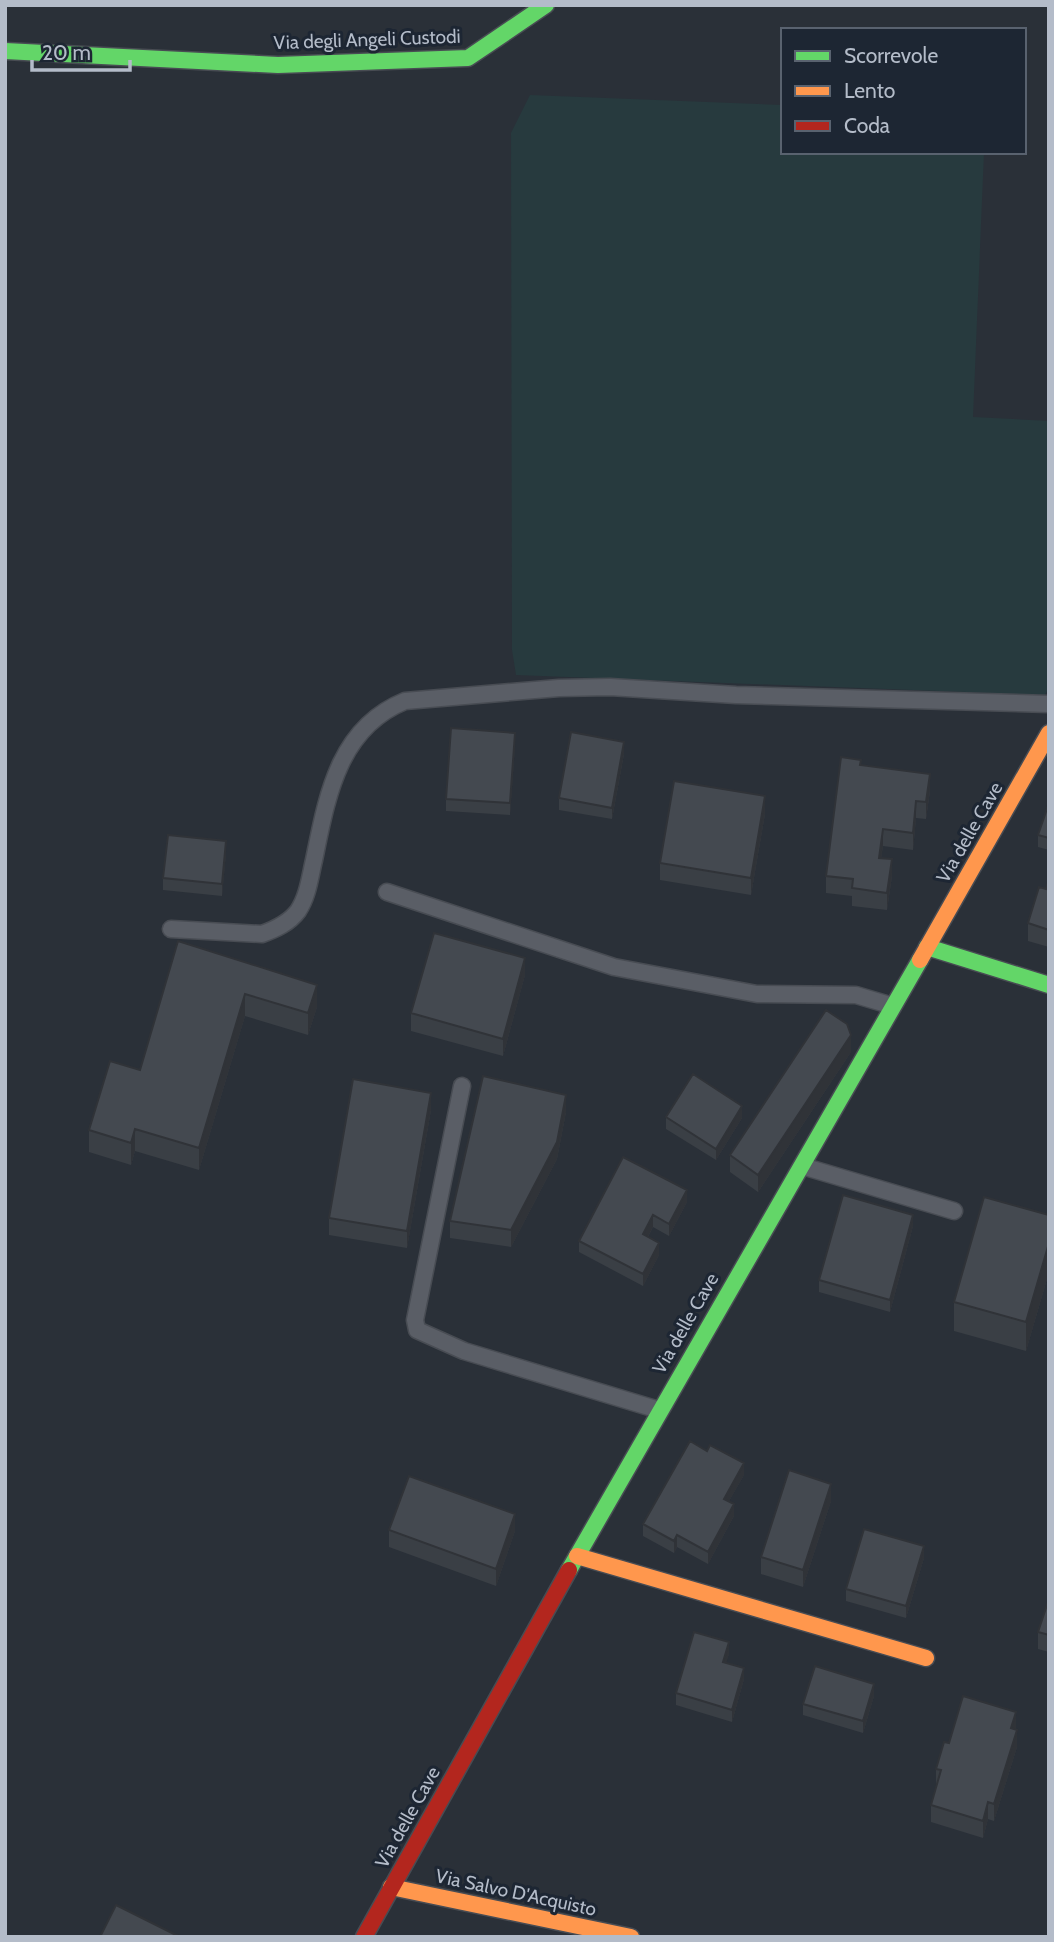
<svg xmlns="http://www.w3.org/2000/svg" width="1054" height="1942" viewBox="0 0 1054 1942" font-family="Cabin,sans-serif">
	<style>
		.grass { fill: #273a3e }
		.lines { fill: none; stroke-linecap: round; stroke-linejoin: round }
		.lane-casing { stroke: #484c53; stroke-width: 19 }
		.fast-casing { stroke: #484c53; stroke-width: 19 }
		.slow-casing { stroke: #484c53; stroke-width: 19 }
		.jam-casing { stroke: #484c53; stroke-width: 19 }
		.lane { stroke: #5a5e66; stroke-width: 16 }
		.fast { stroke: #63d668; stroke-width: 16 }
		.slow { stroke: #ff974d; stroke-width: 16 }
		.jam { stroke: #b3261e; stroke-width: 16 }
		.wall { fill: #3a3f45 }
		.shaded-wall { fill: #303338 }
		.building { fill: #444950; stroke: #303338; stroke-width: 2 }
		.labels { text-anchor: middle; stroke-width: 6; stroke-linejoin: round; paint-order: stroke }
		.street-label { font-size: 19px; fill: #b4bcc9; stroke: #1d2633 }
	</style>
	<rect width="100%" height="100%" fill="#2a3038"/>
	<path class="grass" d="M530,95L783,105V152H984L973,417L1049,421V687L1045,695L516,675L512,650L511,133Z"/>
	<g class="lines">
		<g class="lane-casing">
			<path id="lane" d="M387,892L614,967L757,994L856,995L893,1006
				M171,929L262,934C276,929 289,923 298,911C308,896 310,877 314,860C327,797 338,728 405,701L559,688L610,687L736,695L1049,704
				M462,1086L415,1320L417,1330L464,1351L659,1410
				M802,1166L954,1211"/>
		</g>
		<g class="fast-casing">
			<path id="fast" d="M5,51L278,65L468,58L546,5
				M927,947L1049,985
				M569,1570L920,960"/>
		</g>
		<g class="slow-casing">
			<path id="slow" d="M920,960L1049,733
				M577,1556L926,1658
				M391,1887L631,1937"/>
		</g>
		<g class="jam-casing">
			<path id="jam" d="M364,1937L569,1570"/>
		</g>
		<use href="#lane" class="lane"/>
		<use href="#fast" class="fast"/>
		<use href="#slow" class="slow"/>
		<use href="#jam" class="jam"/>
	</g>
	<path class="wall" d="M515,745L510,815L446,811V799Z
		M624,754L612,819L559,810V798Z
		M861,765L930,791L926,819L916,818L913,850L883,846L881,858L892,876L887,910L852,906V896L826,893V876Z
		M1049,803V850L1038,847V835Z
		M765,814L751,895L660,880V863Z
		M226,853L222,896L163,890V878Z
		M1049,879V947L1028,941V923L1046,889Z
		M178,941L317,1007L308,1035L245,1016L199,1170L135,1151L131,1165L89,1152V1130L140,1070Z
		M525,975L503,1056L411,1031V1013Z
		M851,1052L758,1192L730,1172V1155Z
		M431,1110L407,1248L329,1235V1218Z
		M566,1112L557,1159L511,1247L450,1238V1221Z
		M666,1117L742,1118L716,1160L666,1129Z
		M687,1202L669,1236L653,1227L648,1237L659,1255L643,1286L579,1252V1241Z
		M1049,1215V1272L1026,1351L954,1331V1302Z
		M913,1226L890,1312L819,1292V1280Z
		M744,1475L729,1501L734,1516L708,1564L677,1547L674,1553L643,1536V1524Z
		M831,1501L803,1587L761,1574V1557Z
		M389,1530L515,1531L496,1586L389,1547Z
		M924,1558L906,1618L846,1601V1589Z
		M1049,1599V1652L1038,1649V1632Z
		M729,1654L726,1662L744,1679L732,1722L676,1705V1693Z
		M874,1696L863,1733L803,1715V1704Z
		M1016,1730L1017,1747L994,1821L988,1819L983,1838L931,1822V1805L936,1786V1769L949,1743Z"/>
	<path class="shaded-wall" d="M515,733V745L510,815V803Z
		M624,742V754L612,819V808Z
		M930,774V791L926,819V802Z
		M765,796V814L751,895V878Z
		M916,801V818L913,850V833Z
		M883,829V846L879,875V858Z
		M226,841V853L222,896V884Z
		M892,859V876L887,910V893Z
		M525,958V975L503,1056V1039Z
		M317,985V1007L308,1035V1013Z
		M245,994V1016L199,1170V1148Z
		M851,1035V1052L758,1192V1175Z
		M431,1093V1110L407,1248V1231Z
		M566,1095V1112L557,1159L511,1247V1230Z
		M742,1106V1118L716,1160V1149Z
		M135,1129V1151L131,1165V1143Z
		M687,1190V1202L669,1236V1224Z
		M653,1215V1227L643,1246V1234Z
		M913,1215V1226L890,1312V1300Z
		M659,1243V1255L643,1286V1274Z
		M1049,1243V1272L1026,1351V1322Z
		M744,1463V1475L724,1510V1499Z
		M831,1484V1501L803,1587V1570Z
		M734,1504V1516L708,1564V1552Z
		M515,1514V1531L496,1586V1569Z
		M677,1535V1547L674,1553V1541Z
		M924,1546V1558L906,1618V1606Z
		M729,1642V1654L723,1673V1662Z
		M744,1668V1679L732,1722V1710Z
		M874,1684V1696L863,1733V1721Z
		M1016,1712V1729L1011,1745V1728Z
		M1017,1730V1747L994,1821V1804Z
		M988,1802V1819L983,1838V1821Z"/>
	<path class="building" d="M451,728L515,733L510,803L446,799Z
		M571,732L624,742L612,808L559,798Z
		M841,757L861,760L860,765L930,774L926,802L916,801L913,833L883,829L879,858L892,859L887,893L852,888L853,879L826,876Z
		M674,781L765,796L751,878L660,863Z
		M1049,803V838L1038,835Z
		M168,835L226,841L222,884L163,878Z
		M1049,879V930L1028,923L1039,887L1046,889Z
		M434,933L525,958L503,1039L411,1013Z
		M178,941L317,985L308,1013L245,994L199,1148L135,1129L131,1143L89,1130L110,1061L140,1070Z
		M826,1010L847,1024L851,1035L758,1175L730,1155Z
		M693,1074L742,1106L716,1149L666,1117Z
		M483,1076L566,1095L557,1142L511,1230L450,1221Z
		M353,1079L431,1093L407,1231L329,1218Z
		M623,1157L687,1190L669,1224L653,1215L643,1234L659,1243L643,1274L579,1241Z
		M843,1195L913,1215L890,1300L819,1280Z
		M984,1197L1049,1215V1243L1026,1322L954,1302Z
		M690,1441L707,1451L710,1445L744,1463L724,1499L734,1504L708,1552L677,1535L674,1541L643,1524Z
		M789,1470L831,1484L803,1570L761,1557Z
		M409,1476L515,1514L496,1569L389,1530Z
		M864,1529L924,1546L906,1606L846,1589Z
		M1049,1599V1635L1038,1632Z
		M694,1632L729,1642L723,1662L744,1668L732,1710L676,1693Z
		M815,1666L874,1684L863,1721L803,1704Z
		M963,1696L1016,1712L1011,1728L1017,1730L994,1804L988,1802L983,1821L931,1805L941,1770L936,1769L944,1742L949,1743Z
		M116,1905L180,1937H100Z"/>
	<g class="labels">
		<g class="street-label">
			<text transform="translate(367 39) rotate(-2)" y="7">Via degli Angeli Custodi</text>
			<text transform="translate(969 832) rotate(-60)" y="7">Via delle Cave</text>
			<text transform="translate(685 1323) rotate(-60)" y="7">Via delle Cave</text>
			<text transform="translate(407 1817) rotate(-61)" y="7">Via delle Cave</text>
			<text transform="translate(516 1892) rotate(12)" y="7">Via Salvo D'Acquisto</text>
		</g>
	</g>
	<rect width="1054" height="1942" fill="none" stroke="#b4bcc9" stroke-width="14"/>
	<rect x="781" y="28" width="245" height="126" fill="#1d2633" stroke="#59626f" stroke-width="2"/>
	<rect x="795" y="51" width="35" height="10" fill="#63d668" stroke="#59626f" stroke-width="2"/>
	<text x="844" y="63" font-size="21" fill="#b4bcc9">Scorrevole</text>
	<rect x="795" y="86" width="35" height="10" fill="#ff974d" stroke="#59626f" stroke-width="2"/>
	<text x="844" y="98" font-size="21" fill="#b4bcc9">Lento</text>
	<rect x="795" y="121" width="35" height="10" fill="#b3261e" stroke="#59626f" stroke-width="2"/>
	<text x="844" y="133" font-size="21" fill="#b4bcc9">Coda</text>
	<path d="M32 60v10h98v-10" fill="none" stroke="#b4bcc9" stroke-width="3.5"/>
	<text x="42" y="60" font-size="21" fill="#b4bcc9" stroke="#1d2633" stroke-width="5" paint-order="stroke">20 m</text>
</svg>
